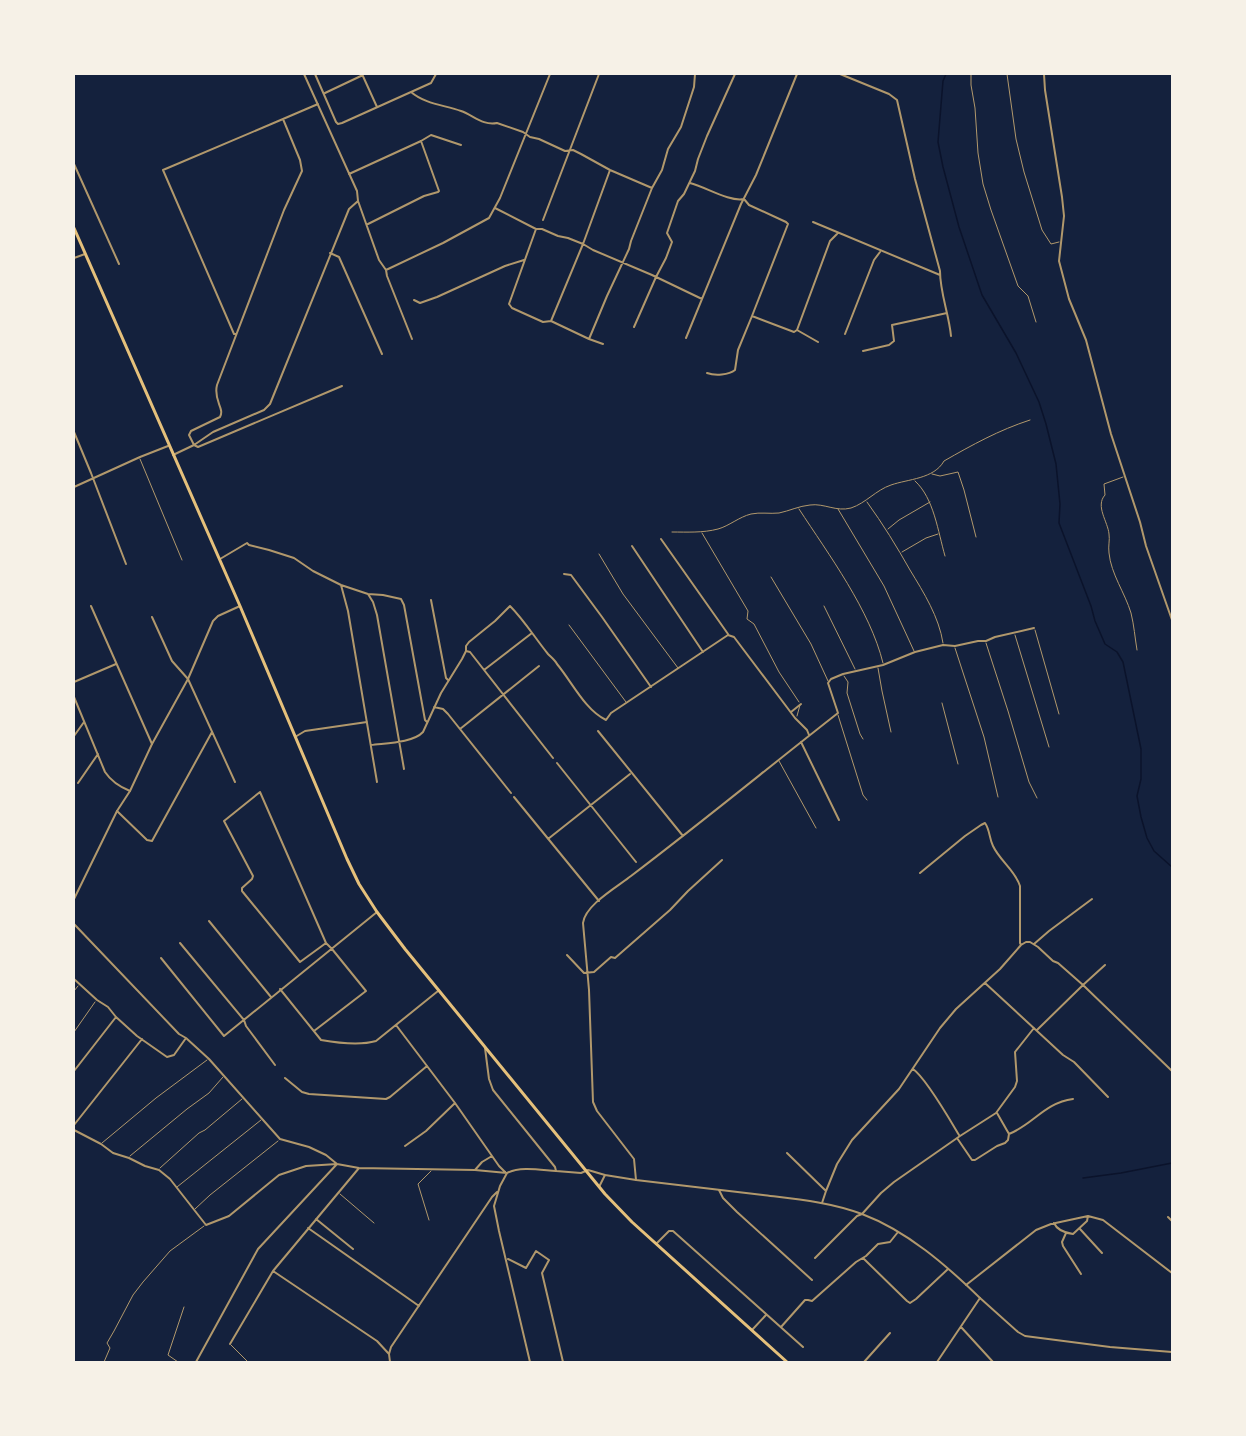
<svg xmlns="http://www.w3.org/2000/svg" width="1246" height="1436" viewBox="0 0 1246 1436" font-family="Lora,serif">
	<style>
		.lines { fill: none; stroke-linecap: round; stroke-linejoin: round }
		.stream { stroke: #0b132b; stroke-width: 1.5 }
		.service { stroke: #b1986c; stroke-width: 1 }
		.minor { stroke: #b1986c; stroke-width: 2 }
		.tertiary { stroke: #b1986c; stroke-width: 2 }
		.primary { stroke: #e5c07b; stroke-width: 3 }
	</style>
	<rect width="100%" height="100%" fill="#14213d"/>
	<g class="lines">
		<path class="stream" d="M946,74L943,81L938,142L943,167L959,227L982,295L1016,353L1039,402L1046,424L1056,464L1060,504L1059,523L1091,606L1095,621L1105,644L1117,652L1123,662L1141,749V779L1137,796L1141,817L1147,838L1154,851L1172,867
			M1083,1178L1121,1173L1172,1163"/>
		<path class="service" d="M971,74V85L975,108L978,153L983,184L991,210L1018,286L1028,296L1036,322
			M1007,74L1016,139L1024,172L1042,230L1051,244L1059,242
			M140,459L182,560
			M932,474L940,476L958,472L964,490L976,537
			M1123,477L1104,484L1105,495C1095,506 1108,522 1109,534C1110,540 1108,546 1109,553C1111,574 1125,593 1131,613C1134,625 1135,638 1137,650
			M915,481C934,498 938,532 945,556
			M867,502C883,524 897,547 910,570C924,593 939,617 943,643
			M799,509C829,555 870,610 883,663
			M838,509L884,586L914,651
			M888,529L899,520L930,502
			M672,532C687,532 703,533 718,529C729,526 739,517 751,514C760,512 770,514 779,513C789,511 799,506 810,505C824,503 836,512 851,508C866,503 876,490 891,485C908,479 934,479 944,461C972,445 999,430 1030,420
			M702,533L748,611L747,619L754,624L779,672L799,702
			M902,552L926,538L938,534
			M599,554L623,594L678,668
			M771,577L811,644L828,681
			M824,606L855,669
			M569,625L626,702
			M1035,630L1059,714
			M1015,635L1049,747
			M986,643L1008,711L1029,782L1037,798
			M955,648L984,737L998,797
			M878,668L882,691L891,732
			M844,676L848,682L847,693L860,734L863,739
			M942,703L958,764
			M838,715L863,795L867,800
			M797,716L800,705
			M779,761L816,828
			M74,991L78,986
			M74,1032L95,1002
			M102,1143L156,1098L207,1060
			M130,1156L187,1109L209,1093L223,1077
			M160,1168L199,1133L205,1130L242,1099
			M177,1187L261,1120
			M340,1194L374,1223
			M195,1209L210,1195L278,1141
			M429,1220L418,1184L431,1171
			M231,1345L248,1362
			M104,1362L110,1348L107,1343L114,1331L133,1295L143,1282L170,1251L204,1226
			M178,1362L168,1355L184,1307"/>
		<path class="minor" d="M304,74L357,191L358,201L379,260L386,270L387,276L412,339
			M315,74L336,122L338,124L342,123L431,83L436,74
			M362,74L377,107
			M840,74L889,94L897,100L915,179L940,271C940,293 949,314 951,336
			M1044,74L1045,90L1062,197L1064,216L1059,261L1069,299L1086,340L1111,434L1140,522L1146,546L1172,620
			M411,92C425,104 444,105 461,111C473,115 483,126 497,123L523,132L530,137L539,139L565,151L573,150L581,154L610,170L652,188
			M325,93L363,75
			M74,164L119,264
			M349,174L421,141L431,135L461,145
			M690,183C706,187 729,202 744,199L749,205L786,222L788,224L752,316L738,350L735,370C729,375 715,376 707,373
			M495,208L536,229H542L558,236L568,238L583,244L593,250L652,275L702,299
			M543,220L599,74
			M813,222L940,275
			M368,224L424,196L438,192L439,191L421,141
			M536,229L509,304L512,308L523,313L543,322L551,321L589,339L603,344
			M330,253L339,257L382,354
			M74,258L85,254
			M386,270L443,243L489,218L500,198L550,74
			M414,300L420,303L437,297L505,266L524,260
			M752,316L794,332L797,330L818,342
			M551,321L583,244L610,170
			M634,327L656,277L666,258L672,242L667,233L678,201L684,194L695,171L698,159L707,136L735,74
			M797,330L830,241L837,234
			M236,334H234L163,170L283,119
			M845,334L874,260L880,252
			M686,338L741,204L756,175L797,74
			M589,339L607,296L629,249L631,241L652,188L662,170L668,149L681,127L694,87L695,74
			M863,351L889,345L894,341L892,325L947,313
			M74,432L91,473L126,564
			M194,445L189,435L191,431L220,417C225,408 213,401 217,385L284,210L302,171L300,160L283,119L318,104
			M194,445L198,447L342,386
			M173,455L194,445L213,432L264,410L270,404L349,209L358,201
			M74,487L140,457L168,446
			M661,539L728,634
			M632,546L703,652
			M220,559L247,543L249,545L269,550L294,558L313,571L341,585L368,594L383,595L401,599L404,605L425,720L427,722
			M564,574L571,575L602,617L651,687
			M341,585L348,611L377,782
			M368,594L373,602L377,615L404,769
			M431,600L446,678L448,680
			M91,606L152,744
			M152,617L172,661L188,679L235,782
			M466,651L470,652L553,758
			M484,670L532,633
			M74,682L116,664
			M74,697L105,772C111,781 120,787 130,791
			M434,707L443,709L448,714L511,793
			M791,712L801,704
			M460,729L539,666
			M598,731L683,836
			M74,736L84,722
			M295,737L305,731L367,722
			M801,742L839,820
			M371,745C385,743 413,743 423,732L441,693L462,659L466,651V646L469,642L495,621L510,606C524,620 535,638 548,654C551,657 555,660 557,664C572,682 585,710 606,720L611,713L728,635L734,637L795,718L807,730L809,735
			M557,763L636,862
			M78,783L98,754
			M260,792L326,943L300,962L242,891V888L252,879L253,876L224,821Z
			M514,797L599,901
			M117,811L147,840L152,841L212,732
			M548,839L630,774
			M920,873L965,836L981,825L985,823C990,830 989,838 993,846C1000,861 1015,870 1020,886V943L1021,945
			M209,921L271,997
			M74,924L179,1034L186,1038
			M180,943L244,1020L246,1026L275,1065
			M1034,944L1049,931L1092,899
			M1021,945L1026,942H1030L1038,947L1053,961L1058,963L1083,985L1172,1071
			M567,955L584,973L594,972L611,957L615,958L670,910L688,891L722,860
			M161,958L224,1036L377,912
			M74,979L97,1000L108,1007L116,1017L137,1036L167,1057L174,1055L186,1038L209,1059L280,1139L309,1147L326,1155L337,1164
			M985,983L1063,1055L1074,1062L1108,1097
			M280,989L321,1040C338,1043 359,1046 376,1041L438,991
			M396,1025L455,1103L499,1166L505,1172
			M1037,1030L1083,985L1105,965
			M314,1031L366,991L332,949L326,943
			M913,1069C926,1078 950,1120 959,1135
			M74,1071L116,1017
			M285,1078L302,1092L309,1094L386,1099L390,1097L427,1066
			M997,1113L1009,1134
			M74,1125L142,1039
			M74,1130L101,1144L113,1153L129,1158L145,1166L159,1170L170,1179L206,1225L229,1216L279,1175L306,1166L337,1164L359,1168L475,1170L507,1173C520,1166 541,1170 556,1171
			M957,1138L972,1160H975L997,1146L1005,1143L1008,1140L1009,1134C1034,1124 1044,1103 1073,1099
			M405,1146L426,1131L455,1103
			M787,1153L826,1191
			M475,1170L482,1162L492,1156
			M507,1173L500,1186L494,1206L499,1231L530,1362
			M636,1180L634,1159L597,1111L593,1102L589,990L583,923C585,905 617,887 631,876C701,823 769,767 838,713L828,683L831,679L843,674L883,665L915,652L943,645L955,646L978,641H986L995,637L1034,628
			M719,1190L723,1198L737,1212L812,1280
			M822,1203L826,1191L837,1164L852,1140L899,1089L940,1028L956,1009L1000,969L1021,945
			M1168,1217L1172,1221
			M316,1219L353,1249
			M1054,1223C1057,1230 1066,1233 1073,1234L1087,1221L1088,1216
			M308,1228L419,1306
			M1080,1229L1102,1253
			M1066,1233L1062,1242L1063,1246L1081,1274
			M656,1244L669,1231H673L803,1347
			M815,1258L857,1216L862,1214L881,1193L894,1182L960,1136L996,1113L1015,1087L1017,1081L1015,1052L1034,1028
			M863,1258L907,1301L910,1303L916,1299L948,1269
			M508,1259L526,1268L536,1251L549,1260L542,1273L563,1362
			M273,1271L377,1341L389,1354
			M966,1285L1036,1230L1051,1224L1088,1216L1103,1220L1172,1273
			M781,1327L805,1300H808L812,1301L856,1262L866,1256L878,1244L890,1242L898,1232
			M961,1327L993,1362
			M752,1330L766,1315
			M230,1344L273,1271L359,1168
			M196,1362L258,1249L337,1164
			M390,1362L389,1354L391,1347L492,1197L497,1192
			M864,1362L890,1333
			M937,1362L980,1298L1018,1332L1025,1336L1110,1347L1172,1352"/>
		<path class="tertiary" d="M74,899L117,811L130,791L152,744L188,679L213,621L218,616L240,606
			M485,1048L489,1079L493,1090L555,1167L556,1171L581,1173L588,1170L605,1175L636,1180C678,1185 720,1190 763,1195C796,1199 830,1202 862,1214C907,1231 946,1265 980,1298
			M599,1187L605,1175"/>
		<path class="primary" d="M74,228L240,606L347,859L359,884L377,912L405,949L605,1194L632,1222L787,1362"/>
	</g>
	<rect width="1246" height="1436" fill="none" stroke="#f6f1e7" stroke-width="150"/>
</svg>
